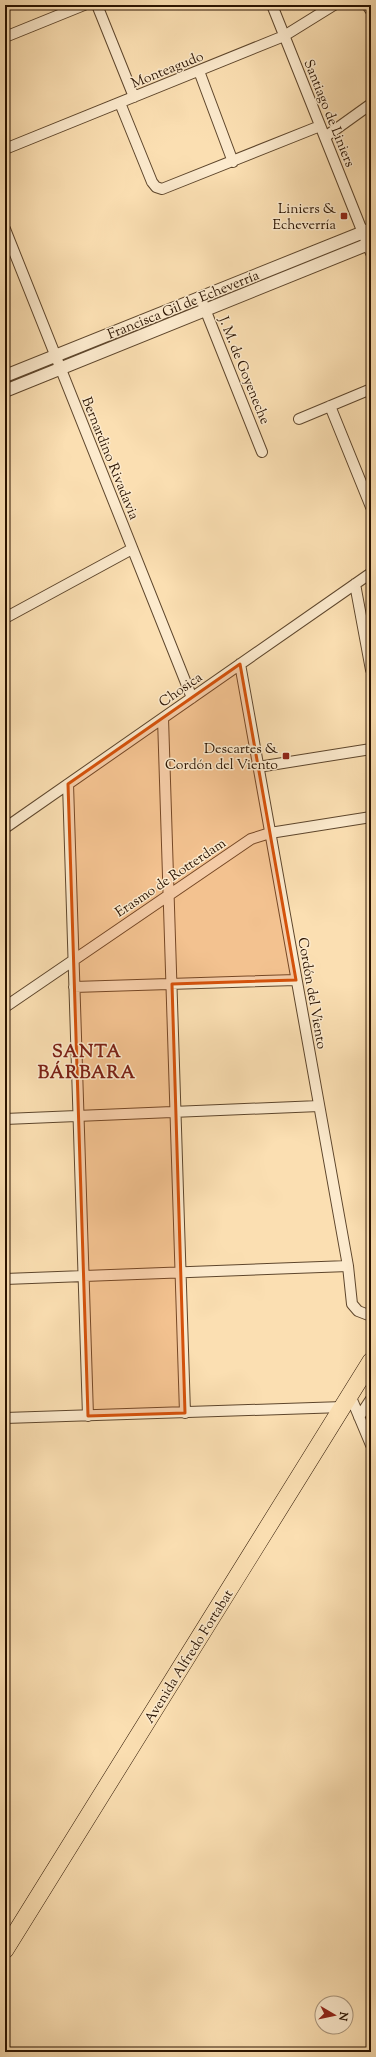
<svg xmlns="http://www.w3.org/2000/svg" width="376" height="2057" viewBox="0 0 376 2057" font-family="'Sorts Mill Goudy',serif">
	<style>
		.lines { fill: none; stroke-linecap: round; stroke-linejoin: round }
		.minor-casing { stroke: #5e462c; stroke-width: 12 }
		.tertiary-casing { stroke: #5e462c; stroke-width: 14 }
		.trunk-casing { stroke: #2a1300; stroke-width: 18 }
		.minor { stroke: #fceacd; stroke-width: 10 }
		.tertiary { stroke: #fceacd; stroke-width: 12 }
		.trunk { stroke: #fbdfb2; stroke-width: 17 }
		.marked { fill: #d5520b; fill-opacity: 0.2; stroke: #d5520b; stroke-width: 3; stroke-linejoin: round }
		.poi-dot { fill: #8f2418; stroke: #fceacd; stroke-width: 1.5 }
		.labels { text-anchor: middle; stroke-width: 3; stroke-linejoin: round; paint-order: stroke }
		.street-label { font-size: 14px; fill: #2a1300; stroke: #fceacd }
		.poi-label { font-size: 14px; fill: #2a1300; stroke: #fceacd; text-anchor: end }
		.district-label { font-size: 18px; font-weight: bold; letter-spacing: 1px; fill: #7a1f14; stroke: #fceacd }
	</style>
	<rect width="100%" height="100%" fill="#fbdfb2"/>
	<filter id="stains"><feTurbulence type="fractalNoise" baseFrequency=".005" numOctaves="4"/><feColorMatrix values="0 0 0 0 .2 0 0 0 0 .09 0 0 0 0 .02 0 0 0 .5 -.17"/></filter>
	<radialGradient id="worn" r=".72"><stop offset=".6" stop-color="#630" stop-opacity="0"/><stop offset="1" stop-color="#630" stop-opacity=".3"/></radialGradient>
	<g class="lines">
		<g class="minor-casing">
			<path id="minor" d="M97,5L134,97
				M272,5L371,253
				M367,5L371,11
				M5,37L84,5
				M199,71L233,162
				M120,103L152,182L156,187L162,189L320,126
				M325,137L371,104
				M5,149L284,36L334,5
				M5,229L192,698
				M201,299L262,452
				M330,406L371,507
				M299,419L371,389
				M355,584L371,670
				M5,618L132,549
				M240,664L348,1266L352,1304L358,1311L371,1316
				M163,718L185,1413
				M258,767L371,749
				M68,784L88,1416
				M5,828L371,573
				M74,987L296,980
				M5,1007L251,839L270,833L371,817
				M5,1119L319,1106
				M5,1279L348,1266
				M350,1395L371,1445
				M359,1417L371,1399
				M5,1418L343,1407"/>
		</g>
		<g class="tertiary-casing">
			<path id="tertiary" d="M5,376L371,229
				M5,391L371,243"/>
		</g>
		<g class="trunk-casing">
			<path id="trunk" d="M5,1950L371,1361"/>
		</g>
		<use href="#minor" class="minor"/>
		<use href="#tertiary" class="tertiary"/>
		<use href="#trunk" class="trunk"/>
	</g>
	<path class="marked" d="M240,664L296,980L172,984L185,1413L88,1416L68,784Z"/>
	<g class="poi-dot">
		<rect x="340" y="212" width="8" height="8" rx="2"/>
		<rect x="282" y="752" width="8" height="8" rx="2"/>
	</g>
	<g class="labels">
		<g class="street-label">
			<text transform="translate(167 69) rotate(-22)" y="5">Monteagudo</text>
			<text transform="translate(330 113) rotate(68)" y="5">Santiago de Liniers</text>
			<text transform="translate(183 304) rotate(-22)" y="5">Francisca Gil de Echeverría</text>
			<text transform="translate(245 370) rotate(68)" y="5">J. M. de Goyeneche</text>
			<text transform="translate(111 458) rotate(68)" y="5">Bernardino Rivadavia</text>
			<text transform="translate(180 689) rotate(-35)" y="5">Chosica</text>
			<text transform="translate(170 877) rotate(-34)" y="5">Erasmo de Rotterdam</text>
			<text transform="translate(313 993) rotate(80)" y="5">Cordón del Viento</text>
			<text transform="translate(188 1656) rotate(-58)" y="5">Avenida Alfredo Fortabat</text>
		</g>
		<g class="poi-label">
			<text x="336" y="213">Liniers &amp;<tspan x="336" dy="16">Echeverría</tspan></text>
			<text x="278" y="753">Descartes &amp;<tspan x="278" dy="16">Cordón del Viento</tspan></text>
		</g>
		<g class="district-label">
			<text x="87" y="1057">SANTA<tspan x="87" dy="21">BÁRBARA</tspan></text>
		</g>
	</g>
	<rect width="376" height="2057" fill="none" stroke="#fbdfb2" stroke-width="20"/>
	<rect x="6" y="6" width="364" height="2045" fill="none" stroke="#2a1300" stroke-width="2"/>
	<rect x="10" y="10" width="356" height="2037" fill="none" stroke="#2a1300"/>
	<g transform="translate(334 2015) rotate(99)"><circle r="19" fill="#fceacd" stroke="#a8947b"/>
	<path d="M0-3L7 15L0 10L-7 15Z" fill="#8f2418"/>
	<text y="-6" font-size="11" font-weight="bold" text-anchor="middle" fill="#2a1300">N</text>
	</g>
	<rect width="100%" height="100%" filter="url(#stains)"/>
	<rect width="100%" height="100%" fill="url(#worn)"/>
</svg>
